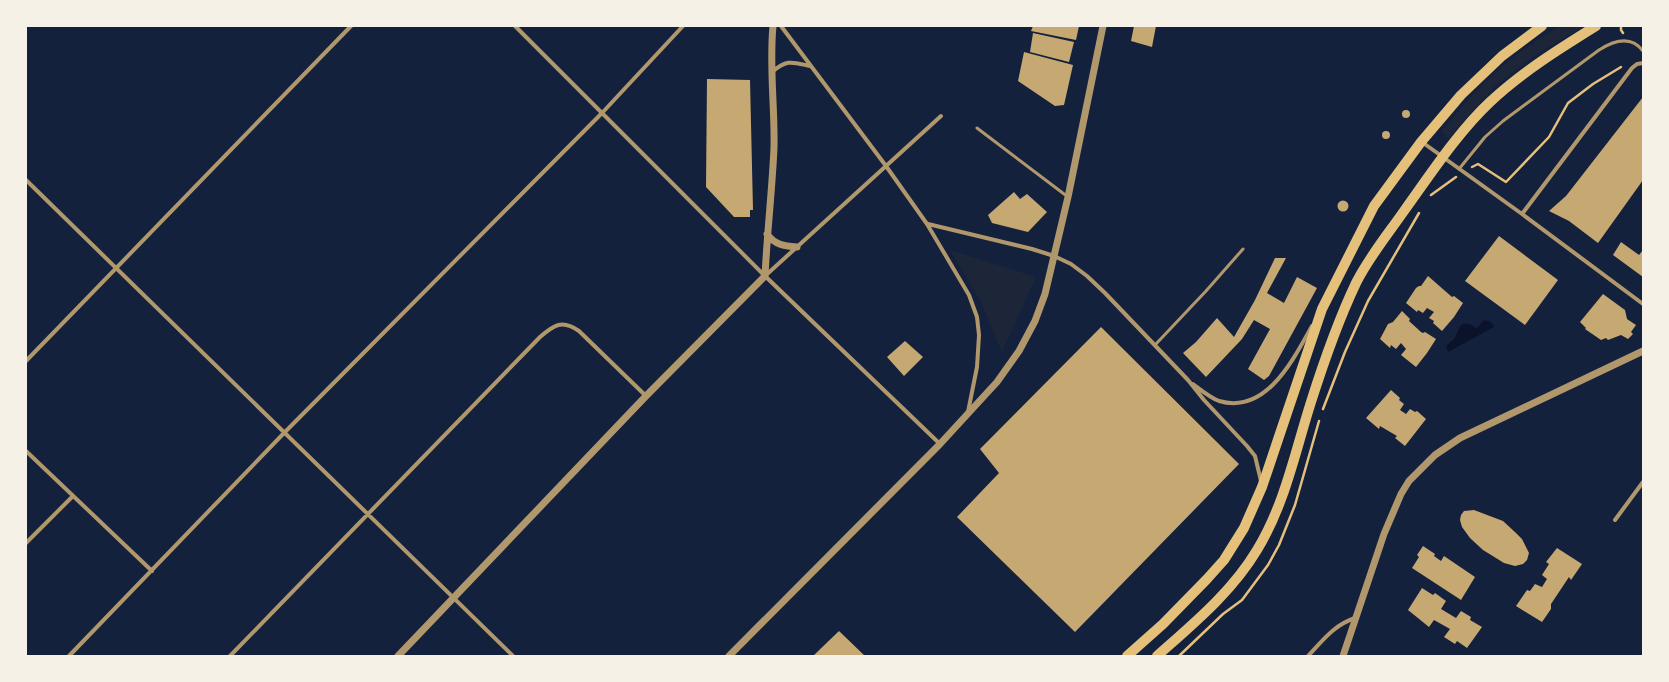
<svg xmlns="http://www.w3.org/2000/svg" width="1669" height="682" viewBox="0 0 1669 682" font-family="'Titillium Web',sans-serif">
	<style>
		.green { fill: #1d2539 }
		.water { fill: #0b132b }
		.building { fill: #c6a872 }
		.lines { fill: none; stroke-linecap: round; stroke-linejoin: round }
		.path { stroke: #e5c07b; stroke-width: 2.5 }
		.service { stroke: #b1986c; stroke-width: 3 }
		.minor { stroke: #b1986c; stroke-width: 4 }
		.tertiary { stroke: #b1986c; stroke-width: 7 }
		.primary { stroke: #e5c07b; stroke-width: 10 }
	</style>
	<rect width="100%" height="100%" fill="#14213d"/>
	<path class="green" d="M1561,26H1584L1534,56L1494,87L1448,139L1441,131C1468,99 1496,67 1532,44C1541,37 1551,32 1561,26Z
		M950,250L1036,277L1002,352L980,300Z"/>
	<path class="water" d="M1484,320L1491,322L1494,327L1448,352L1446,346L1454,339L1461,325C1467,322 1471,325 1477,328Z"/>
	<path class="building" d="M1033,26H1079L1076,40L1031,31Z
		M1134,26H1156L1152,47L1131,41Z
		M1033,33L1074,42L1069,62L1030,52Z
		M1024,52L1073,65L1064,105L1055,106L1018,81Z
		M707,79L750,80L753,210H750V217H734L706,187Z
		M1643,97V180L1598,243L1569,221L1549,211L1566,196Z
		M1402 114a4 4 0 1 1 8 0a4 4 0 1 1-8 0Z
		M1382 135a4 4 0 1 1 8 0a4 4 0 1 1-8 0Z
		M1014,192L1020,199L1027,194L1047,212L1028,232L992,223L988,215Z
		M1337.5 206a5.5 5.5 0 1 1 11 0a5.5 5.5 0 1 1-11 0Z
		M1499,236L1558,280L1525,325L1465,281Z
		M1621,242L1639,255L1643,250V277L1613,255Z
		M1275,258H1286L1267,293L1284,303L1297,277L1317,288L1269,376L1264,380L1248,369L1270,329L1254,320L1242,339L1206,377L1183,353L1196,342L1217,318L1234,337L1255,300Z
		M1428,276L1452,297L1454,296L1463,303L1454,317L1442,331L1433,323L1434,321L1429,318L1434,312L1427,308L1423,313L1418,310L1417,312L1406,303L1416,288L1419,286H1421Z
		M1603,294L1625,310L1627,319L1636,325L1631,332L1633,334L1628,339L1621,335L1608,340L1606,338L1601,340L1585,329L1586,328L1580,322Z
		M1402,311L1410,319L1409,321L1421,332L1423,333L1425,332L1436,339L1427,353L1416,367L1401,355L1406,349L1401,343L1396,349L1391,345L1390,348L1380,339L1388,324L1393,322Z
		M1101,327L1239,464L1075,632L957,517L999,473L980,449Z
		M905,341L923,357L904,376L887,357Z
		M1391,390L1400,398L1399,400L1404,404L1400,410L1406,414L1410,409L1415,412L1417,411L1426,419L1405,446L1395,438L1397,436L1380,426L1379,429L1366,418Z
		M1474,510L1503,521L1516,533L1522,539L1529,553L1527,560L1523,564L1515,566L1504,563L1483,550L1470,538L1462,527L1460,520L1461,515L1464,511Z
		M1423,546L1435,554L1434,556L1441,561L1444,556L1475,577L1461,600L1412,568L1419,557L1417,555Z
		M1557,548L1582,564L1571,580L1569,577L1551,604V609L1542,622L1516,606L1527,590L1530,591L1535,584L1542,587L1547,579L1542,575L1549,564L1546,562Z
		M1422,588L1433,595L1435,593L1446,601L1441,609L1456,618L1461,611L1471,617L1470,620L1482,627L1467,648L1457,641L1455,644L1444,637L1450,629L1434,620L1429,627L1408,610Z
		M839,631L865,656H813Z"/>
	<g class="lines">
		<path class="path" d="M1621,26V30L1623,33
			M1472,167L1478,164L1506,182L1549,137L1568,103L1593,84L1621,67
			M1431,195L1456,177
			M1323,409L1345,352L1368,301L1419,213
			M1179,656L1223,614L1242,600L1268,565L1279,545L1295,505L1319,421"/>
		<path class="service" d="M977,128L1068,197
			M1459,169L1485,137L1503,121L1599,50C1613,41 1631,35 1643,51
			M1155,345L1206,291L1243,249"/>
		<path class="minor" d="M515,26L765,276L940,444
			M781,26L886,166L927,224L969,295L977,317L979,335L977,367L968,412
			M772,72C787,59 792,62 810,66
			M1422,142L1522,214L1643,304
			M26,180L513,656
			M1522,214L1632,68L1637,64L1643,63
			M928,224L1032,249L1054,256L1071,264L1087,276L1105,293L1188,380L1204,400L1247,446L1255,456L1261,481
			M765,276L941,116
			M26,361L351,26
			M1193,384C1201,390 1209,397 1219,401C1266,415 1293,360 1312,326
			M26,451L152,571
			M1615,520L1643,482
			M26,543L73,496
			M69,656L284,433L602,113L683,26
			M230,656L540,337C554,325 562,319 579,331L646,396
			M1308,656C1323,640 1334,625 1355,618"/>
		<path class="tertiary" d="M767,234C775,245 784,246 797,247
			M398,656L646,396L765,276C767,234 772,191 774,148C775,107 769,67 773,26
			M729,656L940,444L997,382L1019,351L1035,321L1045,294L1068,197L1103,26
			M1343,656L1384,534L1401,494L1409,481L1435,455L1460,438L1643,351"/>
		<path class="primary" d="M1127,656L1163,624L1207,579L1224,560L1244,528L1262,487L1322,309L1374,206L1421,142L1461,95L1502,56L1542,26
			M1157,656C1193,624 1232,592 1257,550C1285,504 1295,452 1311,402C1324,361 1338,321 1356,283C1369,257 1388,234 1404,211C1430,175 1458,132 1490,102C1522,72 1559,49 1596,26"/>
	</g>
	<rect width="1669" height="682" fill="none" stroke="#f6f1e7" stroke-width="54"/>
</svg>
